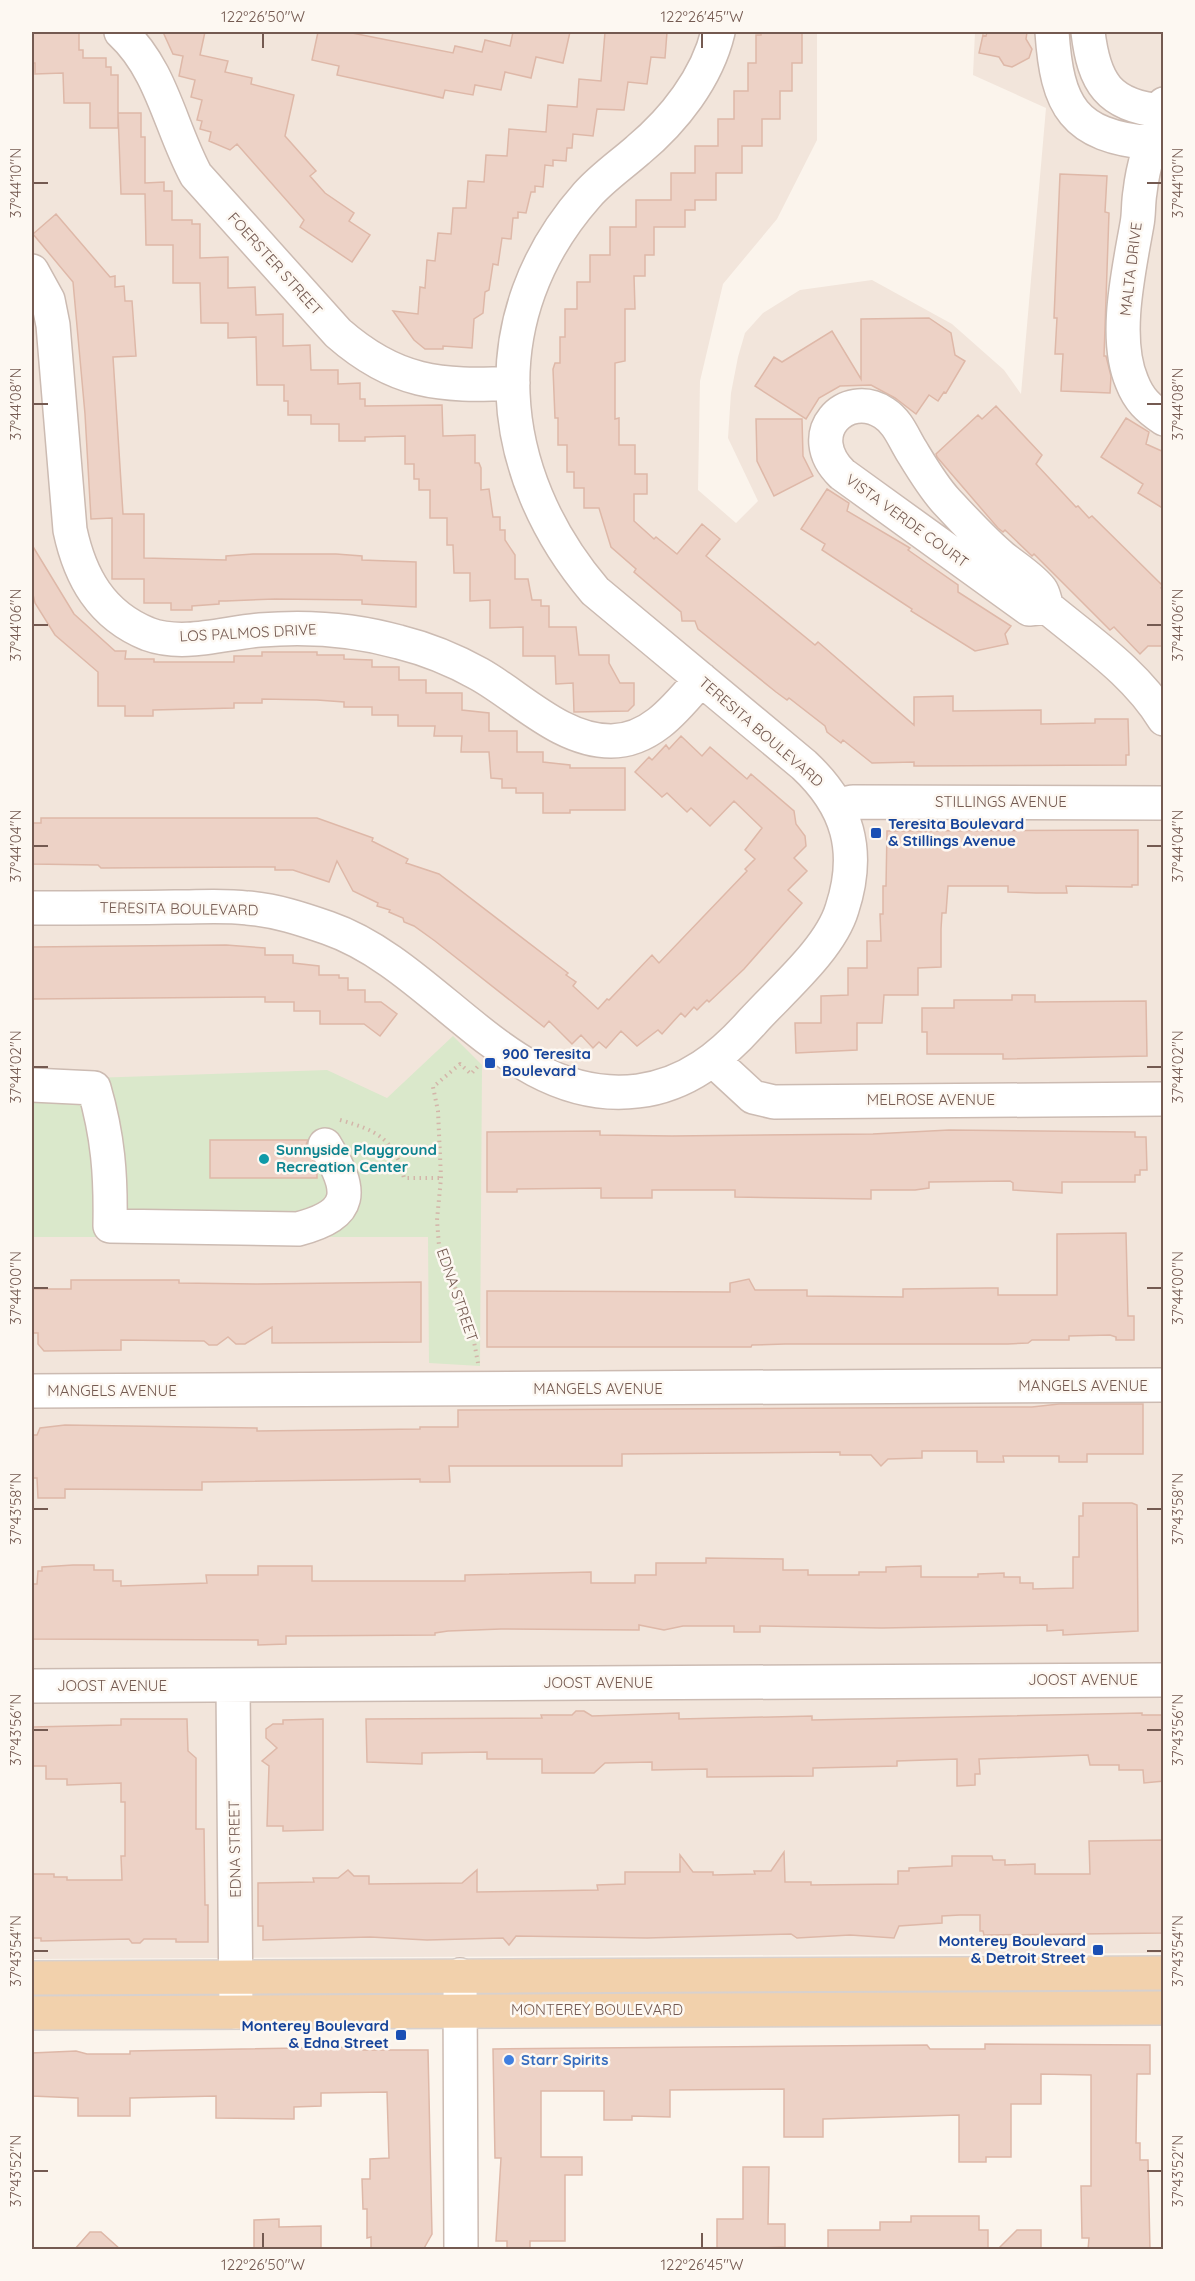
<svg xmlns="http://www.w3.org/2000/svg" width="1195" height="2281" viewBox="0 0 1195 2281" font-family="Quicksand,sans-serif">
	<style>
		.residential { fill: #f2e5db }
		.green { fill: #dae8cb }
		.building { fill: #edd2c6; stroke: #deb8a8; stroke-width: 1.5 }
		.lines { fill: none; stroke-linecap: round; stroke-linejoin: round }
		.minor-casing { stroke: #ccbbb2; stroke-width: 36 }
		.major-casing { stroke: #d8d1ce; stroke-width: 36 }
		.path { stroke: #d3b5a9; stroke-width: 4; stroke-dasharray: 1.5 4.5; stroke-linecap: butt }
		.minor { stroke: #fff; stroke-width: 33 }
		.major { stroke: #f2d1ac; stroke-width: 33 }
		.ticks { fill: none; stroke: #745a51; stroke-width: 2 }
		.transit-dot { fill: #1a4fb4; stroke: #fdf8f2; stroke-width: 2 }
		.culture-dot { fill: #0f9aa8; stroke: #fdf8f2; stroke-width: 2 }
		.shop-dot { fill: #3f7fe0; stroke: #fdf8f2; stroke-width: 2 }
		.labels { text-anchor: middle; stroke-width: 5; stroke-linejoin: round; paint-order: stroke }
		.street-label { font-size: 15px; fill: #745a51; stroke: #fdf8f2 }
		.transit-label { font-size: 15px; font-weight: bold; fill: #164399; stroke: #fdf8f2; text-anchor: start }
		.culture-label { font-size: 15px; font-weight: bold; fill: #0d838f; stroke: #fdf8f2; text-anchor: start }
		.shop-label { font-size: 15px; font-weight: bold; fill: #366cbe; stroke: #fdf8f2; text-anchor: start }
		.neatline { fill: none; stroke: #745a51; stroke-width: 2 }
		.ticks-label { font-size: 15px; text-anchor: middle; fill: #745a51 }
	</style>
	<rect width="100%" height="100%" fill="#fbf4ec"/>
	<path class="residential" d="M32,32H817V140L777,219L723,284L700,381L698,490L736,523L758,501L728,438L731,393L738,357L745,333L763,313L800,290L872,280L952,324L1004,370L1021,394L1046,108L973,75L975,32H1163V1953L32,1959Z"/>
	<path class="green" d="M453,1036L482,1065L480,1366L429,1363L428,1237H32V1080L327,1070L387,1098Z"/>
	<path class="building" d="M32,32L79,33V50H83V58H106V67H111V75H118V128H90V103H64L63,73L35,74V63H32Z
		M163,32H205L200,55L228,61L225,72L252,78L251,84L294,95L285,136L316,171L310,176L325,193L354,213L349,221L370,235L352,262L300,227L304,220L237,144L230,150L209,141L211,132L200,129L202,121L197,120L202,100L191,97L195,80L179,76L183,56L173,54Z
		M318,32H347L453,53L455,46L482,52L485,40L510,46L513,32H570L563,63L536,57L531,78L505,72L501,90L475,85L473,95L445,90L443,98L337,75L339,66L312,60Z
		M605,32H667L665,58L651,57L647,84L628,82L624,110L597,109L593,136L573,134L572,148H567L566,161L553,160V166L545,165L543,187L535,186V192H531L526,213L518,212V218H513L511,239L502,238L498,265L493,264L489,290L485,292L483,313L474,319L472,348L443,346V349H425L414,340L393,311L418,314L420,287L425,288L427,260L435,261L438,233L451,234L453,208H466L468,181L484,182L486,155L507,156L509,129L546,132L548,105L577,107L579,79L601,81Z
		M761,32H802V63H792V91H780V119H762V146H742V173H716V200H695V210H685V227H654V255H645V276H634L635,309H625V361L615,363V419L619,418V445H635V474H647V494H634V521L654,539L656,537L677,554L702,524L720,539L706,556L815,645L818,642L914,725V697L953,696V711L1041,710V724L1095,723V719H1128L1129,755H1126V765L914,766V762L872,763L843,740L841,743L827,732L825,726L789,698L787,700L776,692L698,629L695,621H682L681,612L634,572L636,569L611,547L599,508H584V488H574V472H567V445H558V418H555L553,369L555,363H560V337H565V309H577V282H590V255H610V227H636V200H671V173H695V146H718V119H734V91H748V63H756V35H761Z
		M987,32H1027L1026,39L1032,49L1029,58L1012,67L1004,65L999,57L979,53L983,35L986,36Z
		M118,113H141V137H145V183L164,182V191H172V220H192V224H200V258L228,257V288L255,287L256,315L283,314V346L310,345L311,370H338V384L360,383V399H365V406L442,405L443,436L475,435V463H479L481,468V490L489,489L493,517H500V530H505V540L515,555V579H528L532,600H541V606H549V627H576L579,655H609V663L620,683H634V705L628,711L574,712L573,683L556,684L555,656H523V627L490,628V600L470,601V573H454L453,545H447V518H430V490H419V479H414V464H405V436L365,437V441H339V424H311V415H288V401H284V385H257L256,337L228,338V323H201L200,283H173V245H146L145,194H121Z
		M1060,174L1107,176L1105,212L1109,213L1104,356H1106L1111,376L1110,393L1061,391L1063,354H1055L1057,318H1054Z
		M56,214L110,277L115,276V287L124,286L125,301H132L136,356L113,357L123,514H144V558L226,560V556L253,554H336L362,556V560L416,562V607L362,604V600L275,599L226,601H219V604L192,606V610H171V603H144V579H112V518L91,519L85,414L73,282L33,234Z
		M929,318L951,333L955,355L965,361L946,393L944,392L938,401L929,395L916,414L895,398L871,385L840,386L819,398L806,419L755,386L774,357L782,362L832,331L861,379V319Z
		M996,406L1042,455L1036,464L1076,507L1078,506L1089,518L1092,516L1163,586L1161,588L1164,590V646H1148L1140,654L1114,627L1110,630L1034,554L1032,556L1005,530L1003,532L998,528L937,457L936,454L978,415L982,419Z
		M1126,418L1149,432L1146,444L1164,452V509L1138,493L1143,484L1101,457Z
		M756,419H802L803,456L813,476L774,496L757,461Z
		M827,489L849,503L847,511L910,548L908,550L958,585V592L1011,626L1005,634L1008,644L975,651L911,611L912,609L822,550L825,544L801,529Z
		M32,545L74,614L115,651H126L125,659H154V662H234V656H262V652H317V655H344V659L372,660V667H399V680H426V693H462V710L489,713V731H517V752H543V762L570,765V768H625V810H570V813H543V793H516V788H502V779L491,778L489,752H461L462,736H434L435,726H398V715H372V707H344V702L317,700L262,699V703H234V708L153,710V716H125V706H98V672L55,635L35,603L32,590Z
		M681,736L702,756L710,747L747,779L751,774L794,811L796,824L805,836L806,846L794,858L807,871L788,890L802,903L744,969L709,1002L707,1000L697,1010L694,1007L685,1017L681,1013L662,1034L658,1030L637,1046L621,1031L606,1048L599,1042L593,1048L581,1035L572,1044L549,1021L544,1027L435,941L414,926L404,922L403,918L389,912L390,910L377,906L378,903L353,891L337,861L329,882L293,870H275V867L101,868L98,865L32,864V823H41V818H317L373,838L372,841L408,859L406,863L439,874L568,973L566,975L576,982L573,986L598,1009L607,999L609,1000L652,955L659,963L747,871L745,869L755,859L745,850L762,828L734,801L710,826L691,808L687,812L667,793L662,797L635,772L649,757L652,760L666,745L669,749Z
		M1138,830V885H1132V887L1066,886L1067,893H1036L1008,892V886H948L946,913H942L941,929V967L918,968V995H884L882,1023H857V1050L796,1053L795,1023H821V996L848,995V968H867V941H881L880,914H883V886H886L887,831Z
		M226,945L265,948V955H293V963L319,966V975H339V978H348V990H365V1002H381L397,1014L380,1036L364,1024H320V1011H294V1002H265V997L32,999V947Z
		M1012,995H1035V1002L1146,1001L1147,1056L1003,1059V1054H927V1032H922V1008H954V1000H1012Z
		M949,1130L1135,1132V1137H1146L1147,1170H1140V1175H1135V1182H1062V1193L1013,1190V1183L1010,1181L929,1182V1188L915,1190H871V1199L735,1197V1190H652V1198H601V1188L517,1189V1192H487V1132L600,1131V1135L672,1136L873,1134Z
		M210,1140H308L306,1145L317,1169V1178H210Z
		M1126,1233L1128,1316H1134V1340H1116V1337L1110,1335L1069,1336V1340H1032L1028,1343L1008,1344H785L752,1345L751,1347H487V1291L730,1292V1283L749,1279L755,1290H807V1296L903,1297V1289L987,1288H998V1295H1057V1234Z
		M71,1280H179V1283L257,1284L421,1282V1342L272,1343V1327L245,1344H236L228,1337L217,1345H209L204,1341L121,1340V1350L44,1351L38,1344V1333H32V1289H71Z
		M1059,1404H1143V1454H1087V1462H1059V1456H1003L1004,1462H977V1451H922V1458L888,1459L881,1466L871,1455H840V1452L622,1454V1466H449L450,1482H420V1479L202,1482V1490L65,1489V1498H38L37,1478H32V1435H37L40,1428L65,1425L257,1428V1431L420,1429V1427H458V1410L1032,1407Z
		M1083,1503H1132L1137,1505L1138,1631L1063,1635V1630L1047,1631V1625L882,1628L760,1626V1632H734V1626H683L664,1630L639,1625V1630L501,1629L448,1631L435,1633V1635L286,1636V1644L258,1645V1640L32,1639V1584H37L38,1571H42V1567L73,1565H94V1570H113V1581H121V1586L207,1583L206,1575H258V1566H312V1581H465V1575L591,1572V1583H635V1575H656V1563H706V1558L783,1559V1570H808V1575H859V1572H886V1567L921,1566V1577H978V1574L1004,1573V1577H1020V1583H1033V1589L1073,1588V1557H1079V1516H1083Z
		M576,1711H584L592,1716L679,1713V1719L812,1716V1720L1142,1713V1715H1164V1781L1144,1783L1143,1770H1119V1765H1090L1088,1755L979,1759L980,1774H975V1785L957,1786V1759L897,1761V1766L813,1768V1776L707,1777V1769L652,1770V1762L605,1763L594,1773H542V1759H487V1752L422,1753V1764L367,1762L366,1719L542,1718L541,1715H572Z
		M121,1719H187L188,1751L196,1758V1829H204L205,1905H208V1942H176V1939H144L140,1943H132L129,1939L41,1941V1938H32V1874H54V1877H67V1880H122L121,1856H125V1802H121V1783L67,1785V1779H46V1766H32V1727L121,1725Z
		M323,1719V1830L283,1831V1826H267L269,1766L262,1761L277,1748L266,1738V1729L273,1724H283V1720Z
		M1164,1840V1933L984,1935L983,1931H980V1915H960L942,1916V1923L899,1926L894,1938L850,1935L797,1938L791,1934L647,1938L516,1936L509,1945L503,1938L427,1940L370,1937L263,1940V1926H258V1883L314,1882L313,1878H338L348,1870L354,1876H369V1884L462,1883L477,1870V1892L598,1890L597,1885L625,1884V1872H680V1855L693,1872H713V1875L755,1874L754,1871H771L784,1852L785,1882H811V1885L898,1884V1871H909V1868L952,1866V1856H992L993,1860H1005V1865L1035,1864V1874H1090L1089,1841Z
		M985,2044L1150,2045V2074H1137L1136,2143H1140V2160H1148L1150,2250H1088L1089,2238H1082L1081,2186H1091V2075L1041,2074V2104H1011V2157H986V2162H959V2115L823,2119V2137H784V2089L670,2090V2117L632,2116V2120H604V2091H541V2157H582V2175H565V2241H530V2250H507V2241H496L501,2158H495L493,2049L927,2045L930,2049H985Z
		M363,2047V2050H428L432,2234L423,2250H371V2237L367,2238V2209H363L362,2179H370V2159L389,2158L387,2092L321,2093V2106L294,2107V2119L216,2118V2096L130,2098V2116H78V2098L32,2096V2053L76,2051L87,2054H130V2051Z
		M743,2167H769L768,2224H785V2247L717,2250V2219H743Z
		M911,2216H979V2230H988V2250H828V2230H880V2222H911Z
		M279,2219V2227L321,2226V2250H254V2220Z
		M1017,2230H1041V2250H997Z
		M90,2232H101L121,2250H74Z"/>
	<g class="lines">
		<g class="minor-casing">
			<path id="minor" d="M121,32C162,70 170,127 196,175L338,333C395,383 440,387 513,383
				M1052,32C1057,106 1073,136 1151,143
				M1088,32C1094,82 1108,106 1162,111
				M1164,104C1154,133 1143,163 1140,192C1138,203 1139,214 1137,224C1129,270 1113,338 1132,382C1139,400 1148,408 1164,419
				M32,271L48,300L53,325L70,530C80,577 101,615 148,634C183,647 224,633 260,630C307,626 353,629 399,642C427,649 454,660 479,674C520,697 561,741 611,741C651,741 677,707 701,679
				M1047,607L1029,609L842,474C801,434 846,388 884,413C898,422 903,437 911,450C922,468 933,487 947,502C965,521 983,541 1002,557C1014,567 1032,578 1041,590C1044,594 1045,602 1047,607C1089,642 1135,672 1164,719
				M838,805L853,802L1164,803
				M32,908C79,908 127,908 175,907C199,907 224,905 247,908C275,910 302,919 328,928C438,966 511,1107 638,1091C687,1085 722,1056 753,1021C781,990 830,949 842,909C861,851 848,806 804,765L595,591C494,472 480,316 587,195C602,178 621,165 638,150C674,120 707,78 718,32
				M714,1061L753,1097L774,1102L1164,1099
				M32,1085L94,1088C108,1136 111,1175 110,1226L298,1229C355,1214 353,1191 325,1145
				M32,1391L1164,1385
				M32,1686L1164,1680
				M233,1686L236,2012
				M460,1975L461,2250"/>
		</g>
		<g class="major-casing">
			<path id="major" d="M32,1978L1164,1973
				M32,2013L1164,2008"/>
		</g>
		<path class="path" d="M340,1120C376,1130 395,1139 404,1178H441
			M478,1363L472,1331L439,1246L437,1220L441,1178L438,1111L433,1087L460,1064L471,1074L480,1064"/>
		<use href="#minor" class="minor"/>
		<use href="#major" class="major"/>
	</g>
	<path class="ticks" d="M263,33V48M702,33V48M33,183H48M1147,183H1162M33,404H48M1147,404H1162M33,625H48M1147,625H1162M33,846H48M1147,846H1162M33,1067H48M1147,1067H1162M33,1288H48M1147,1288H1162M33,1509H48M1147,1509H1162M33,1730H48M1147,1730H1162M33,1951H48M1147,1951H1162M33,2171H48M1147,2171H1162M263,2233V2248M702,2233V2248"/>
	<g class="transit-dot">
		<rect x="870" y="827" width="12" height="12" rx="3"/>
		<rect x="484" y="1057" width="12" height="12" rx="3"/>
		<rect x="1092" y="1944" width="12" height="12" rx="3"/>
		<rect x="395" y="2029" width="12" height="12" rx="3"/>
	</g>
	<circle class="culture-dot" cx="264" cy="1159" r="6"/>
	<circle class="shop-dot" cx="509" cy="2060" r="6"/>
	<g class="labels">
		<g class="street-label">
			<text transform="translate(275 264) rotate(48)" y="5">FOERSTER STREET</text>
			<text transform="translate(1131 269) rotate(-83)" y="5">MALTA DRIVE</text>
			<text transform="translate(907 521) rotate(36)" y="5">VISTA VERDE COURT</text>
			<text transform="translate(248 633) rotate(-3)" y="5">LOS PALMOS DRIVE</text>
			<text transform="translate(761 732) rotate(41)" y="5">TERESITA BOULEVARD</text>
			<text x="1001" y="807">STILLINGS AVENUE</text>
			<text transform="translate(179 909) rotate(1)" y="5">TERESITA BOULEVARD</text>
			<text x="931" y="1105">MELROSE AVENUE</text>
			<text transform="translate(457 1295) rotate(71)" y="5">EDNA STREET</text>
			<text x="1083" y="1391">MANGELS AVENUE</text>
			<text x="598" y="1394">MANGELS AVENUE</text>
			<text x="112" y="1396">MANGELS AVENUE</text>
			<text x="1083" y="1685">JOOST AVENUE</text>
			<text x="598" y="1688">JOOST AVENUE</text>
			<text x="112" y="1691">JOOST AVENUE</text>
			<text transform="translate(235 1849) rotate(-91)" y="5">EDNA STREET</text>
			<text x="597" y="2015">MONTEREY BOULEVARD</text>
		</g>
		<g class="transit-label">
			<text x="888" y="829">Teresita Boulevard<tspan x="888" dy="17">&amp; Stillings Avenue</tspan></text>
			<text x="502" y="1059">900 Teresita<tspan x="502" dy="17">Boulevard</tspan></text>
			<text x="1086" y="1946" text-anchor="end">Monterey Boulevard<tspan x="1086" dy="17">&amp; Detroit Street</tspan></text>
			<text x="389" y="2031" text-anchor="end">Monterey Boulevard<tspan x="389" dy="17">&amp; Edna Street</tspan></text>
		</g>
		<g class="culture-label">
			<text x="276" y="1155">Sunnyside Playground<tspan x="276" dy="17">Recreation Center</tspan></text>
		</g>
		<g class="shop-label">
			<text x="521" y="2065">Starr Spirits</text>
		</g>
	</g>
	<rect width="1195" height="2281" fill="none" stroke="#fdf8f2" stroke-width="66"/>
	<rect x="33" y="33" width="1129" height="2215" class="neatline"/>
	<g class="ticks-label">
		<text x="263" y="22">122°26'50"W</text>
		<text x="702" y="22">122°26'45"W</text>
		<text transform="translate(16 183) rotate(-90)" y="5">37°44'10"N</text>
		<text transform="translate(1178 183) rotate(-90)" y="5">37°44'10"N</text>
		<text transform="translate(16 404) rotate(-90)" y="5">37°44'08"N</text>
		<text transform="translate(1178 404) rotate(-90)" y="5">37°44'08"N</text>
		<text transform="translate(16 625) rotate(-90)" y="5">37°44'06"N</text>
		<text transform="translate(1178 625) rotate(-90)" y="5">37°44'06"N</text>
		<text transform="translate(16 846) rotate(-90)" y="5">37°44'04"N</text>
		<text transform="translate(1178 846) rotate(-90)" y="5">37°44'04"N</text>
		<text transform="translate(16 1067) rotate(-90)" y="5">37°44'02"N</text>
		<text transform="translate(1178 1067) rotate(-90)" y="5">37°44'02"N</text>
		<text transform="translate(16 1288) rotate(-90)" y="5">37°44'00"N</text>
		<text transform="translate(1178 1288) rotate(-90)" y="5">37°44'00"N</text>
		<text transform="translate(16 1509) rotate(-90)" y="5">37°43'58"N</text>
		<text transform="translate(1178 1509) rotate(-90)" y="5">37°43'58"N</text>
		<text transform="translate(16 1730) rotate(-90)" y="5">37°43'56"N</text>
		<text transform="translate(1178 1730) rotate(-90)" y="5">37°43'56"N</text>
		<text transform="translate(16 1951) rotate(-90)" y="5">37°43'54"N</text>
		<text transform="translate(1178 1951) rotate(-90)" y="5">37°43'54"N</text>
		<text transform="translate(16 2171) rotate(-90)" y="5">37°43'52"N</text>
		<text transform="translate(1178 2171) rotate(-90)" y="5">37°43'52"N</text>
		<text x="263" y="2270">122°26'50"W</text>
		<text x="702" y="2270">122°26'45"W</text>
	</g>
</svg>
